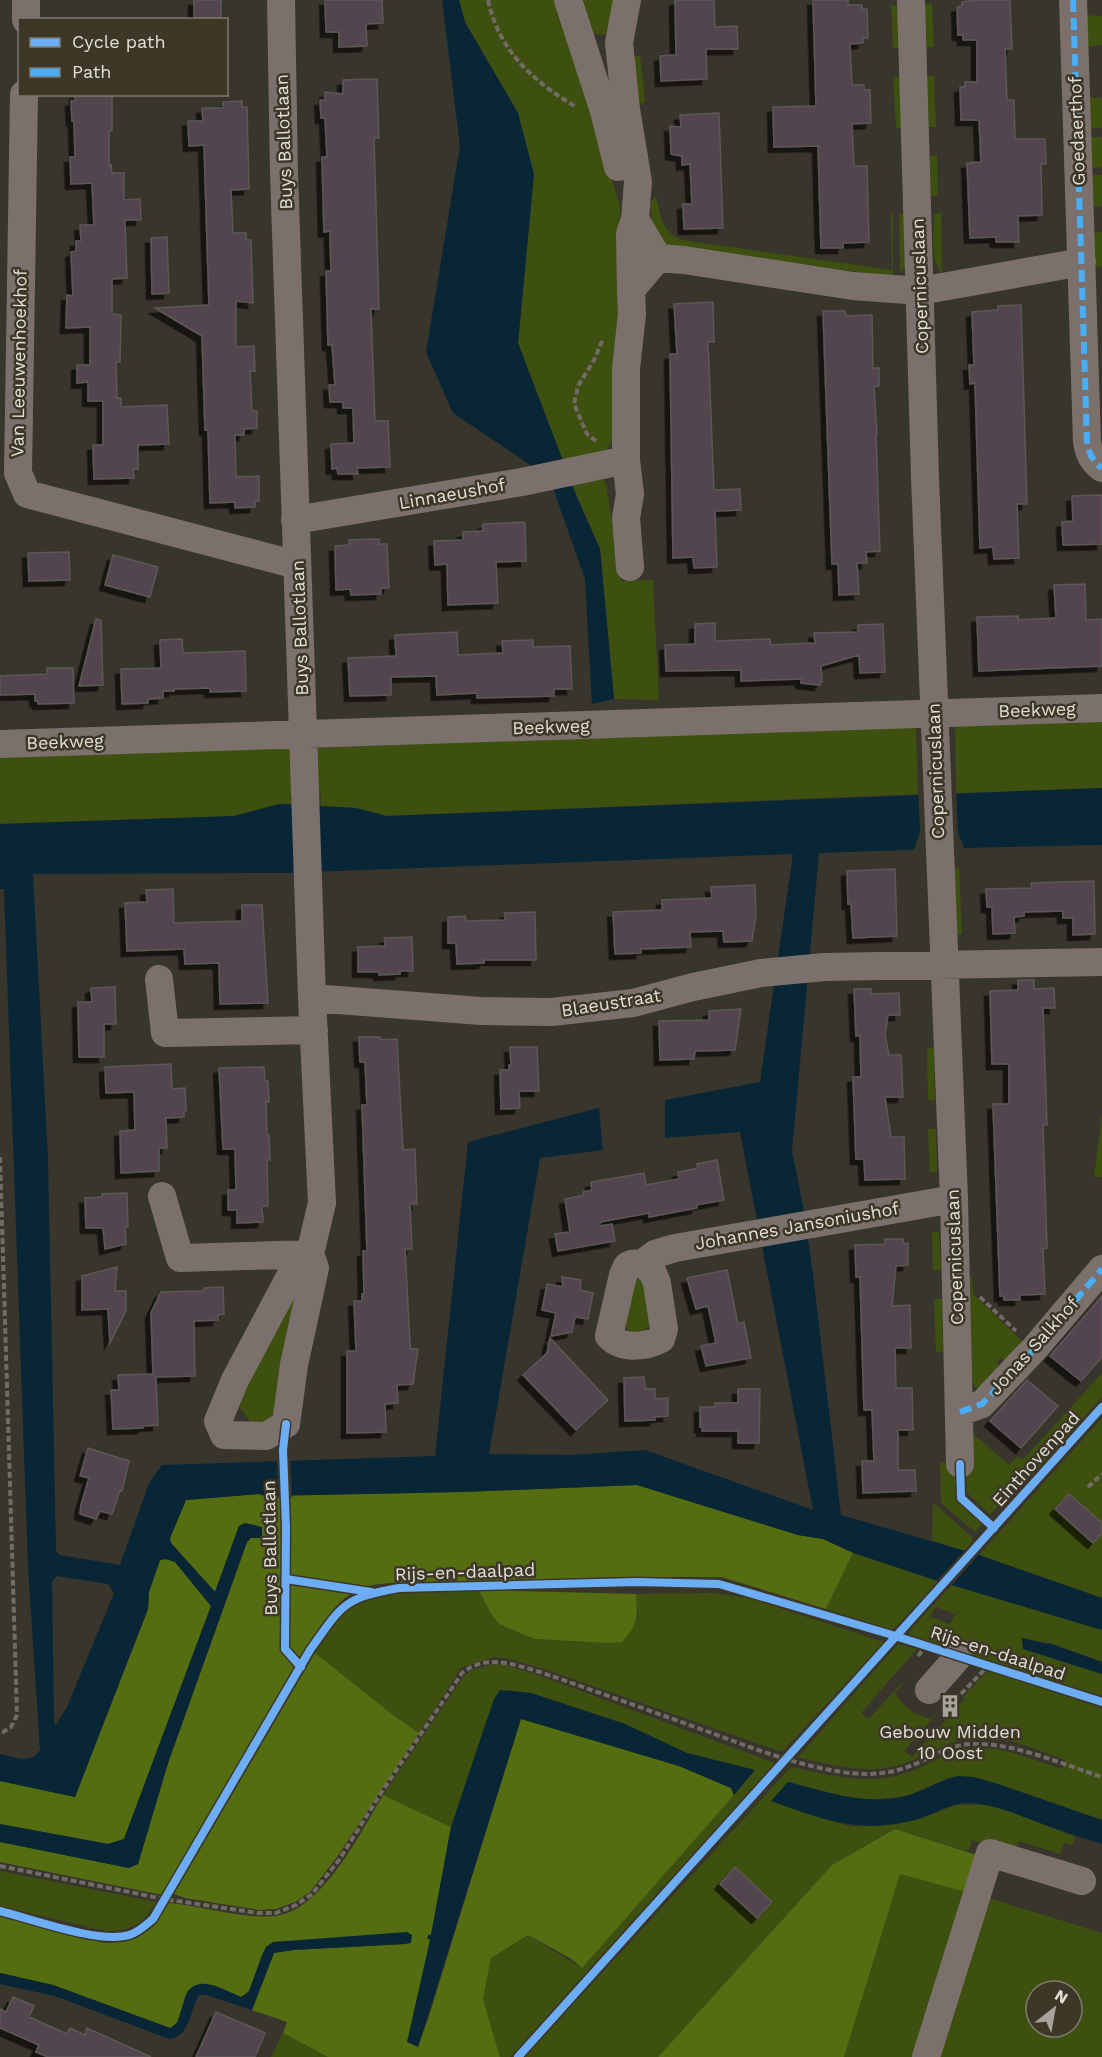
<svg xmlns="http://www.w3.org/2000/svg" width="1102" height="2057" viewBox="0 0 1102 2057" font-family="'Work Sans',sans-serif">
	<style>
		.green { fill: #3e5010; fill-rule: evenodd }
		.forest { fill: #556d11 }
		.water { fill: #082636; fill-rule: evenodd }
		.pier { fill: #38352d }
		.building { fill: #53454d; stroke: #5c5857; stroke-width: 1.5; filter: url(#shadow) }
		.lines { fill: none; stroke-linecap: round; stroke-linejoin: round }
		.path { stroke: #726a65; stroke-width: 4; stroke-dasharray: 6 3; stroke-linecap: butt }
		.minor { stroke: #7c706d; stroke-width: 28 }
		.quiet { stroke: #49aef6; stroke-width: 6; stroke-dasharray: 12 6; stroke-linecap: butt }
		.cycleway-casing { stroke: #3d3728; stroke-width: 11 }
		.cycleway { stroke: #6dadf4; stroke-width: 8 }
		.labels { text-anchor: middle; stroke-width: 5; stroke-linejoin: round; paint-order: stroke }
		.street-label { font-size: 18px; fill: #e3dfd6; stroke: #3d3728 }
		.poi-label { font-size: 18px; fill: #e3dfd6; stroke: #3d3728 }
	</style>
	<defs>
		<filter id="shadow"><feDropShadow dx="-5.5" dy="5.5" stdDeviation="0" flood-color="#0009"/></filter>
	</defs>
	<rect width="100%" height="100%" fill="#38352d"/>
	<path class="green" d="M459,0H558L565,17L620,207L618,365L613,438L605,455L565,467L518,343L534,173L465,22Z
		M577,0H617L612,35L590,34Z
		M932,3L934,47H927L924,4Z
		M891,5H898L900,48H893Z
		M1083,15L1102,16V45L1084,47Z
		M635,56H640L645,101L642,104L639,102L632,61Z
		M927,76H934L936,127H929Z
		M893,77H901L903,128H896Z
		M1086,97L1102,98V128L1086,129Z
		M1086,137H1102V167L1087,169Z
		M937,155L938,196H931L929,156Z
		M1089,175H1102V206L1090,207Z
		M656,196C661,217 661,231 682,240L892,270L891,212L893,214V277L666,245L653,231L650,203Z
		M941,213L942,273C929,260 934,231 934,214Z
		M899,214H906C907,232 913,260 900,274Z
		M1102,232V267L1093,266L1090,233Z
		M601,478L606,483L621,581L653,580L659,700L614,699L600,549L571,482Z
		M1102,720V788L956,793L955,726Z
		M913,726L916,730L918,794L387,816L356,808L321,806V794H315V748Z
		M293,746L296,795H290L291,804H279L234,816L0,824V756Z
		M959,867L962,934L955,935L952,868Z
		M927,1048H934L935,1101L928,1100Z
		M1102,1115V1177H1094Z
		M928,1129H936L937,1172H930Z
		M932,1232H939L941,1270H933Z
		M302,1275L282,1410L268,1423H251L236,1402Z
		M967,1276L972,1278L973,1294L1024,1343L1007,1362L1001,1358L997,1363L1002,1368L980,1388L975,1387L970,1380Z
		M634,1278L643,1279L651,1325L641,1333L629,1332L623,1321Z
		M934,1299H942L943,1352H936Z
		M1102,1373V1397L1032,1476L1028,1472L990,1515L967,1493V1465L971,1432L1009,1465L1018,1456L1023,1460Z
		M1102,1418V1598L979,1555Z
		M954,1462L956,1500L982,1524L975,1532L941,1503L940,1463Z
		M933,1503L972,1537V1542L964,1551L932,1540Z
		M853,1553L938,1581L896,1627L891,1630L826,1609Z
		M952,1585L1102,1630V1662L1049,1643L1022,1638L1023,1649L1102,1674V1696L910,1636L909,1632L913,1627ZM935,1607L956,1614L950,1624L930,1617Z
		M479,1590L490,1612L535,1639L607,1643L638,1617L636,1594L713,1593L749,1598L884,1642L782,1752L541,1668L508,1659L494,1657L461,1668L419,1733L393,1715L315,1653C323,1641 331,1626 342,1615C374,1584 437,1591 479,1590Z
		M898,1644L917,1649L861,1713L869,1719L901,1683L902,1685L895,1693C903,1706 915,1716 931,1719L935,1714L936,1715L904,1751L912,1757L965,1699L963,1697L988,1671L1102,1708V1820L998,1784L951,1777L907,1796L869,1800L849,1798L788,1782L772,1801L848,1826H880L919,1819L956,1805H985L1010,1811L1075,1837L1072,1845L1064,1843L1060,1854L1019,1841L1015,1854L972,1840L969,1850L966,1851L895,1829L832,1865L658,2057H525L791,1767C826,1774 864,1785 900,1775C927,1768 949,1748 977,1748C1007,1747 1034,1761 1062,1769L1065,1760C1036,1750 1003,1734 971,1738C947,1741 932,1753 911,1761C873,1777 835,1766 798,1757Z
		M494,1664L506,1665L538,1675L775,1763L510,2057H500L483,1999L491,1958L528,1935L582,1968L754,1770L687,1753L625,1724L531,1693L507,1690L494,1699L451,1827L383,1795L463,1677L471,1670Z
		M0,1871L157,1902C142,1925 131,1931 105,1931L0,1906Z
		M900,1873L969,1893L919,2057H844Z
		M982,1896L1102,1933V2057H936ZM1036,1991H1072V2027H1036Z
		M283,2033L328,2057H271Z"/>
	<path class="forest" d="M637,1485L798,1535L823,1539L853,1553L826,1609L721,1577H628L392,1583C384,1584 376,1584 368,1586C339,1593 322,1625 306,1648L162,1895L0,1862V1842L129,1868L138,1864L168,1763L247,1542L251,1538H262L239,1526L215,1592L171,1543L170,1538L186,1500L258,1494L266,1496L462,1492Z
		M166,1559L175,1562L211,1606L124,1839L108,1844L0,1824V1781L75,1797L148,1609L149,1592L160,1560Z
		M479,1590L636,1594C638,1617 638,1624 622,1642L607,1643L535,1639L499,1624L490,1612Z
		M315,1653L393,1715L419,1733L337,1857L310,1892L295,1902L276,1909L259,1910L185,1898L174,1894Z
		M521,1718L679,1766L731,1788L734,1795L582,1968L570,1958L528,1935L491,1958L483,1999L500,2057H328L283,2033L287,2022L252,2010L274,1953L293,1950L405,1944L266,1947L249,1991L241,1997L212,1985L188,1992L177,2023L170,2028L53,1985L0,1973V1916L104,1943L124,1942L137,1938L153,1927L169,1903C202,1906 242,1919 275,1916C322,1911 361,1832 383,1795L451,1827L431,1935L428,1939H430L418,2047L430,2013Z
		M895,1829L980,1856L969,1893L900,1874L844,2057H658L832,1865Z"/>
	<path class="water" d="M442,0H459L465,22L518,113L534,174L518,343L578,500L600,549L614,699L592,704L585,579L553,488L535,468L453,413L426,352L460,146Z
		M1102,788V845L962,848L819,853L792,1151L803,1206L813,1274L841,1515L979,1555L1102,1598V1630L938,1581L854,1553L823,1539L798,1535L637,1485L462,1492L266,1496L258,1494L186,1500L170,1538L171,1543L215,1592L239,1526L245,1523L262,1527V1538H251L247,1542L168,1763L138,1864L129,1868L0,1842V1824L108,1844L124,1839L211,1606L175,1562L166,1559L160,1560L149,1592L148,1609L75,1797L0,1781V1754C15,1757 30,1765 40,1750L28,1567L4,889H0V824L234,816L279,804L356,808L387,816ZM793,854L760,1082L665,1100V1138L740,1132L813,1510L645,1450L570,1455L489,1454L540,1158L603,1150L599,1108L468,1142L435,1456L162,1465L149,1483L120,1565L60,1555L56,1551L48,1160L33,874L285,873ZM57,1576L108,1584L114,1593L67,1707L56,1725L54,1722L52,1581Z
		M1022,1638L1046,1644L1049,1643L1102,1662V1674L1023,1649Z
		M500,1690L531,1693L625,1724L687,1753L755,1770L734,1795L731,1788L679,1766L521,1719L418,2047L407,2042L430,1940L427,1938L429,1934L431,1935L451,1827L494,1699Z
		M958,1776L974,1777L998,1784L1102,1820V1844C1079,1837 1055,1829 1032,1820C1011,1812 990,1803 966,1803C948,1804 935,1814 918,1819C861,1835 824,1820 771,1801L788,1782C827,1792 866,1806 906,1796C924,1791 940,1780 958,1776Z
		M407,1932L412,1935L411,1943L405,1944L293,1950L274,1953L252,2010L206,1995H199C190,2010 190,2037 169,2039L55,1996L0,1984V1973L53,1985L170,2028C177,2025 178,2021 180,2014C183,2007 184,1997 188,1991C201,1974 226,1991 241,1997L245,1995L249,1991L262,1955L266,1947L273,1942Z"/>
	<path class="pier" d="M956,790L958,832L965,851L913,852L920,832L918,791Z
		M277,1458H290L292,1498H278Z
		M967,1548L981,1552L949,1588L935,1583Z"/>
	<path class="building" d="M194,0H221V20H194Z
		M325,0H382L383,23L366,24L367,46L339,47V32H326Z
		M675,0H714L715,27L737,26L738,49H706L707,79L661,81L660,56L676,55Z
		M813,0H848V5H862V9H867L868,38H863V43L850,44L852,85H864V90H870L871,123L852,124L854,166H867L869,242L843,243V248H821L818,146L774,147L773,107L816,106Z
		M975,0H1010L1012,49H1005L1007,100H1014L1015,139H1045L1046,164H1041L1042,215L1018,216L1019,242H996V237L970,238L967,163L981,162L979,120H961L960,87H965V82H977V40H963V35H958L957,7L962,6V2Z
		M377,79L379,138H374L379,309H371L375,421H388L390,467L357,468L358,474H338L337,468L332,469L331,444L354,443L353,408H343V402H330L329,385H335L332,345H328L326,271H331L330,237V231L324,232L322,157H327L325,118H321L320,100H325V92L343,94V80Z
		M75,94H112V130L109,131V166L111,165L112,173H124V200L140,199L141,220H125L127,278L112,279V314L121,315L120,362H116L117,398H121V407L167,405L169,444L138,445V469H133L134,478L94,479L93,445H103V401H88V382L77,383V365H90V327L66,328L67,295L73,296L71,252L76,251V241H81L80,225H94L92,183L71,184L70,157H75L74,121H72L71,101H75Z
		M242,101V107H247L249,189L231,190L233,233H246V240H251L253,303L236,301V347L254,346L255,371H250L252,411H257V428L244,429V435H235L236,477L259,476V501H255V507L235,508V502L210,503L208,430H205L202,336L155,308L209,305L204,145L189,146L188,121H203L202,108H223V102Z
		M719,113L723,228L684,229L683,204H692L690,164L682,165V156L671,154L670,126L681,127L680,115Z
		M167,237L169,293L152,294L151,238Z
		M713,302L714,342H708L714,490L740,489L741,510L715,511L717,567L694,568L693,557L673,558L670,354H677L674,304Z
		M1021,305L1027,504H1017L1019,558L994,559L993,547L980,548L975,383L970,384L969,365H974L972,312L998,310V306Z
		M823,311H845L846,316L872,315L873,368H879V386L874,387L877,434H876L880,551L866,552L867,563H857L859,594L839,595L838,564H832Z
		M1102,495V544L1063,545L1062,522L1073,521L1072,496Z
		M525,522L526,561L496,562L498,603L448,605L447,564L435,565L434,541L463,540V532L483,531V524Z
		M379,539V544H387L389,588H381V594L351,595L350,589L336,590L335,546L349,545V540Z
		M69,552L70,580L29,581L28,553Z
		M113,555L158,567L150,597L105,585Z
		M1085,584L1086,620L1102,619V666L979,671L977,617L1018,616V620L1056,618L1054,585Z
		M96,619L101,620L103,685L79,686Z
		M715,623V641L770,639L771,645L815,643L814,633L858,632V625L883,624L885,672L860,673L859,655L821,666L822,682L819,683L820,685L801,683V679L741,681V670L666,671L665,645L695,644V624Z
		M457,632L458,655L503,653L502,641L533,640V647L570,646L572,689H554V696L477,698V693L437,695L436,676L391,677V695L350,696L348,658L396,656L395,635Z
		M182,639L183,653L245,651L246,691L210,692V688L174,689V691H163V698L148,699V703L122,704L121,669L161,668L160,640Z
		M47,668H73L74,703L38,704V701H35V694L0,695V676L47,674Z
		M895,869L897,936L853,938L851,904H848L847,871Z
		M1094,881L1095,934L1073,935V918H1063V911L1024,912V916L1014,917L1015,933L993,934L992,907H987L986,889L1032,888L1031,883Z
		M755,885L756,915L752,941L724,942L723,931L690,932L691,947L641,949V953L615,954L613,912L662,910V900L712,898L711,887Z
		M173,889L174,923L242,921V905H262L268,1003L220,1004L219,963L185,964L184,949L127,951L125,903L147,902L146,890Z
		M535,912L536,960H484V963L457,964L456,943H448V917L465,916L466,921L505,920V913Z
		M412,937L413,971H400V974L379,975V972H358V947L385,946V938Z
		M1018,980H1034V989L1054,988L1055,1008H1043L1047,1125H1043L1047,1248L1043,1249L1045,1294L1020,1295V1300H1004V1296H1000L993,1104H1009V1064H992L990,991L1018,990Z
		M115,987L116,1024H104V1057H79L78,1002H92L91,988Z
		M854,989H871V994L899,993L900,1015H888L885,1035L889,1055H901L903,1097H885L891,1137H904L905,1179L865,1180L864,1159H856L853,1077H861L860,1036H856Z
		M741,1009L735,1050L695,1051L694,1059L660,1060L659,1021L709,1020V1011Z
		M359,1037H380V1040L397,1039L403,1150L415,1149L417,1204H410L412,1249H405L410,1343L411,1349H418L413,1384L397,1385L398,1403L385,1404L386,1432L347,1433V1351H356L354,1301H362V1294H364L363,1251H367L362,1105H367L365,1062H360Z
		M510,1047H537L539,1091H519L520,1108L501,1109L500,1070H509V1065H511Z
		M171,1064L172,1089L185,1088L186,1111H184V1117L166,1118L167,1148H159V1171L121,1173L120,1131L135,1130L134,1092L106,1093L105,1067Z
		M264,1067L265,1081H268L269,1102H266L267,1135H269L270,1160H267L268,1206H262L263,1222L237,1223V1210H228V1190H236L235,1149H223L219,1068Z
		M717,1160L724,1200L696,1205L697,1208L649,1217V1213L600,1222V1226L612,1224L615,1241L558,1251L555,1234L570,1232L565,1199L584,1195L583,1192L592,1190L591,1182L644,1173L646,1185L679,1179L678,1172L698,1168L697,1164Z
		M127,1193L128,1227H125L126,1244L105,1249L103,1228H86L85,1198L102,1197V1194Z
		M885,1239H903L904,1244L908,1243V1265L896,1266L892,1306L910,1305L911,1348H895L896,1388H912L913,1430H898V1470H915L916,1491L863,1493L862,1461H874L872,1410H864L860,1277H856L855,1245L885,1244Z
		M117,1267L115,1291H126V1311L110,1343L108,1309L82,1310V1276Z
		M727,1270L738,1324L744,1322L751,1358L706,1366L701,1346L716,1343L708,1306L696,1309L687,1278Z
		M562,1277L581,1280L580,1290L593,1293L588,1319L575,1317L572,1332L551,1336L556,1313L542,1310L547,1284L563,1287Z
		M223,1287L224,1314L218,1315V1320L194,1321L195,1376L156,1377L158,1425L143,1426V1428L113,1429L111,1390H119L118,1375L153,1374L151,1313L161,1292L204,1291V1288Z
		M1102,1296V1357L1081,1381L1050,1356Z
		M550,1338L608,1400L576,1430L523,1375L547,1353Z
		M644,1377L645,1389H655V1399L668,1398V1416L654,1417L655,1420L625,1421L624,1378Z
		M1027,1380L1058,1406L1021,1448L990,1421Z
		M738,1389H760L759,1443H738V1431H702L703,1428L700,1427V1407H715V1403H738Z
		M88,1448L129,1461L122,1491L120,1490L112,1514L100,1511L96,1519L80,1514L81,1505L89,1478L80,1476Z
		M1069,1494L1102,1523V1533L1093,1543L1055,1509Z
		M735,1867L772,1902L757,1918L720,1884Z
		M13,1997L34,2006L29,2017L67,2034L70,2028L85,2035L87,2028L151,2057H48L36,2052L39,2045L0,2028V2009L6,2012Z
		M216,2012L265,2033L255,2057H196Z"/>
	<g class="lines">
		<path class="path" d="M488,0C499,51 533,81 576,107
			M596,441L587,434L574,404L578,386L594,360L603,339
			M0,1157L17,1715L11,1727L3,1732H0
			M980,1297L1016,1331
			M1088,1487L1102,1474
			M918,1656L926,1646
			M961,1694L988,1666
			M0,1866L164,1899L258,1913H276L296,1905L312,1894L339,1860L381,1793L462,1673C486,1654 513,1664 540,1672C595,1691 651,1711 706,1731C753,1748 799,1767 850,1773C877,1776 900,1772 924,1760C935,1755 945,1748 957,1746C1000,1736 1061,1764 1102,1777"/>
		<path class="minor" d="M281,0L284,173L312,998L322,1203L310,1254L294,1269L235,1380L218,1421L224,1435L266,1436L286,1424L294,1365L315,1268L310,1254
			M568,0L604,111L618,167
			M627,0L619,43L626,109L638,182L635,219L658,258L631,290L632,314L626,369V460L630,494L626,518L630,567
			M911,0L925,477L954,1199L960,1464
			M1073,0L1087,442C1089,453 1092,461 1102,468
			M26,20V0
			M24,94L18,473L27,494L297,565
			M658,258L684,260L853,286L920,291L1082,262
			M631,290L630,234L635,219
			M295,520L522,482L626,460
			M0,744L1102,708
			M159,979L165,1033L314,1030
			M312,998L481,1011L552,1012L633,1003L693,987L761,973L825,967L1102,962
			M162,1196L180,1258L310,1254
			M643,1263L653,1273L657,1283L664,1329L661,1339C646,1347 622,1350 609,1336L623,1275L627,1266L631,1264L643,1263L655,1254L675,1248L954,1199
			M960,1412L982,1404L1035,1348L1102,1269
			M929,1690L958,1657
			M926,2057L990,1853L1082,1881"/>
		<path class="quiet" d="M1073,0L1087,442C1089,453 1092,461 1102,468
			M960,1412L982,1404L1035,1348L1102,1269"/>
		<g class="cycleway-casing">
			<path id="cycleway" d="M286,1424L283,1450L286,1527L285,1649L301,1667
				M960,1464L961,1498L994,1528
				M286,1579L371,1592
				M0,1911C32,1919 99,1944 129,1935C138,1933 146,1925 153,1919L310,1650C342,1605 343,1598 399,1588L637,1582L719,1584L889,1634L1102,1702
				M518,2057L1102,1407"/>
		</g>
		<use href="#cycleway" class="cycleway"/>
	</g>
	<defs>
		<g id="building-bare" transform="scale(1.8)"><path d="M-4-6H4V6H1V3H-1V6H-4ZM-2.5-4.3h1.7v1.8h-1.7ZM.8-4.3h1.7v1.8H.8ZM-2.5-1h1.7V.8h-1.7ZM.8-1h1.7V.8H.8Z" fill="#a7a49b" stroke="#3d3728" stroke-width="2.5" paint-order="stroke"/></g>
	</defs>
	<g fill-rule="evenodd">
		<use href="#building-bare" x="950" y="1706"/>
	</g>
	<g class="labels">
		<g class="street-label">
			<text transform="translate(1077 131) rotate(-92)" y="6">Goedaerthof</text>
			<text transform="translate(284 142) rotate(-92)" y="6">Buys Ballotlaan</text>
			<text transform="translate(920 286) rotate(-92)" y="6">Copernicuslaan</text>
			<text transform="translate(19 363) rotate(-89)" y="6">Van Leeuwenhoekhof</text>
			<text transform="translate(452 494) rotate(-10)" y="6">Linnaeushof</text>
			<text transform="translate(300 628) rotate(-92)" y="6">Buys Ballotlaan</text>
			<text transform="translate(1037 710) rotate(-2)" y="6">Beekweg</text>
			<text transform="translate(551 727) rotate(-2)" y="6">Beekweg</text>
			<text transform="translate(65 742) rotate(-2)" y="6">Beekweg</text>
			<text transform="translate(936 771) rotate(-92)" y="6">Copernicuslaan</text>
			<text transform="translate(611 1003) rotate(-9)" y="6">Blaeustraat</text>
			<text transform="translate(797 1226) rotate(-10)" y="6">Johannes Jansoniushof</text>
			<text transform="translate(955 1257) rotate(-92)" y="6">Copernicuslaan</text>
			<text transform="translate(1034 1346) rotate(-48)" y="6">Jonas Salkhof</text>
			<text transform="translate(1036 1459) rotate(-48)" y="6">Einthovenpad</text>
			<text transform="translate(270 1548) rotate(-91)" y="6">Buys Ballotlaan</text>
			<text transform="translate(465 1572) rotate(-2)" y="6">Rijs-en-daalpad</text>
			<text transform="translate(998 1653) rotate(18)" y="6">Rijs-en-daalpad</text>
		</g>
		<g class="poi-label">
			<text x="950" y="1738">Gebouw Midden<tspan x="950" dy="21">10 Oost</tspan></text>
		</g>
	</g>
	<rect x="18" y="18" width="210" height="78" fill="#3d3728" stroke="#7f7a6e" stroke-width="1.5"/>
	<rect x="30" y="38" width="30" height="9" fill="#6dadf4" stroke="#7f7a6e" stroke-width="1.5"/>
	<text x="72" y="48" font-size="18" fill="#e3dfd6">Cycle path</text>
	<rect x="30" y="68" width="30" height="9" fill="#49aef6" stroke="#7f7a6e" stroke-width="1.5"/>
	<text x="72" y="78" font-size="18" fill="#e3dfd6">Path</text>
	<g transform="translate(1054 2009) rotate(31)"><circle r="28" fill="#3d3728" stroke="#7f7a6e" stroke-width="1.5"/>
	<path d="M0-4.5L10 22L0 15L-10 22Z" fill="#a7a49b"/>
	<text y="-9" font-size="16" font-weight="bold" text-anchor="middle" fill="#e3dfd6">N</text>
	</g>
</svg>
